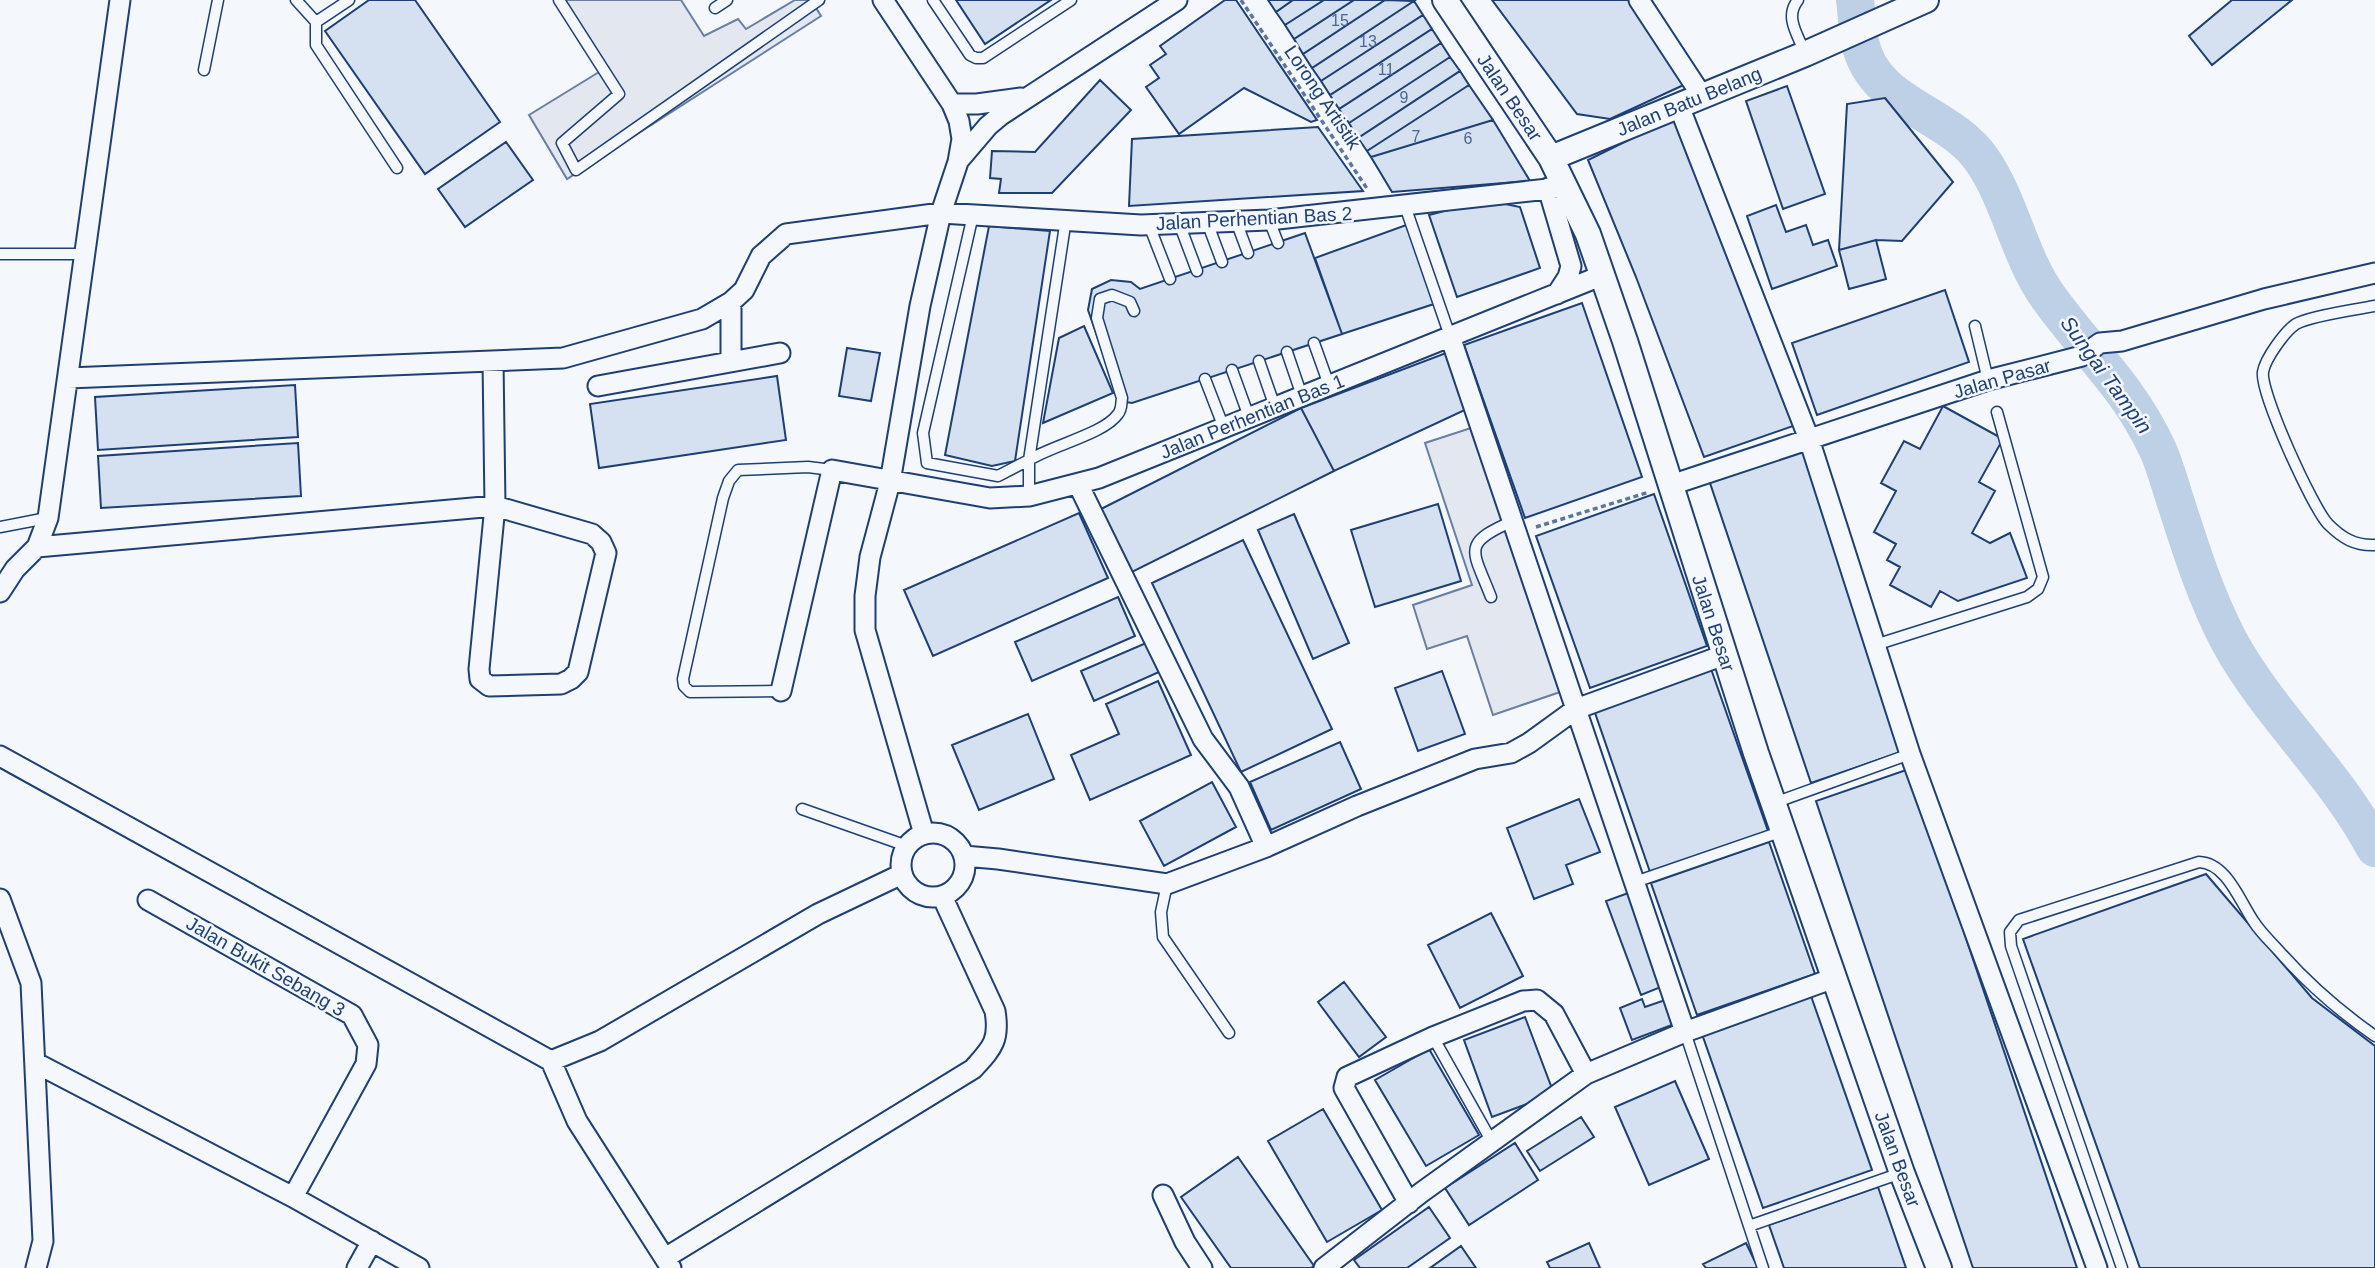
<svg xmlns="http://www.w3.org/2000/svg" width="2375" height="1268" viewBox="0 0 2375 1268" font-family="Arial,sans-serif">
	<style>
		.parking { fill: #e3e8f0; stroke: #687fa3; stroke-width: 2 }
		.lines { fill: none; stroke-linecap: round; stroke-linejoin: round }
		.river { stroke: #bed0e5; stroke-width: 38 }
		.building { fill: #d5e0f0; stroke: #1d3f73; stroke-width: 2 }
		.service-casing { stroke: #1d3f73; stroke-width: 13 }
		.minor-casing { stroke: #1d3f73; stroke-width: 23 }
		.tertiary-casing { stroke: #1d3f73; stroke-width: 28 }
		.path { stroke: #5e769c; stroke-width: 3.5; stroke-dasharray: 5 3.5; stroke-linecap: butt }
		.service { stroke: #f4f7fb; stroke-width: 10 }
		.minor { stroke: #f4f7fb; stroke-width: 19 }
		.tertiary { stroke: #f4f7fb; stroke-width: 24 }
		.labels { text-anchor: middle; stroke-width: 5; stroke-linejoin: round; paint-order: stroke }
		.number-label { font-size: 16px; fill: #4b6792 }
		.street-label { font-size: 19px; fill: #1d3f73; stroke: #f4f7fb }
		.water-label { font-size: 21px; font-style: italic; fill: #1d3f73; stroke: #f4f7fb }
	</style>
	<rect width="100%" height="100%" fill="#f4f7fb"/>
	<path class="parking" d="M554,0H681L704,36L738,19L746,29L795,0H811L821,16L567,179L529,115L599,72Z
		M1474,427L1560,692L1493,715L1467,636L1427,649L1413,605L1472,585L1425,443Z"/>
	<g class="lines">
		<path class="river" d="M1855,0C1857,14 1857,28 1860,42C1873,106 1948,111 1982,160C2011,202 2019,257 2049,298C2087,351 2128,386 2157,448C2165,465 2170,485 2176,503C2191,550 2206,597 2229,641C2270,716 2335,772 2375,848"/>
	</g>
	<path class="building" d="M369,0H415L500,122L425,174L325,31Z
		M956,0H1051L985,44Z
		M1225,0H1236L1317,120L1311,122L1244,88L1179,134L1146,87L1159,78L1150,65L1166,54L1160,46Z
		M1268,0H1293L1276,12Z
		M1293,0H1324L1285,25L1276,12Z
		M1324,0H1354L1294,39L1285,25Z
		M1354,0H1385L1303,54L1294,39Z
		M1385,0L1414,1L1312,68L1303,54Z
		M1492,0H1630L1688,83L1610,119L1577,114Z
		M2232,0H2292L2212,65L2189,36Z
		M1414,1L1423,15L1321,81L1312,68Z
		M1423,15L1432,29L1330,95L1321,81Z
		M1432,29L1441,43L1339,109L1330,95Z
		M1441,43L1450,57L1349,123L1339,109Z
		M1450,57L1460,71L1358,138L1349,123Z
		M1460,71L1469,85L1367,151L1358,138Z
		M1100,80L1131,110L1052,193H999L1001,179L990,178L992,151L1035,152Z
		M1469,85L1493,120L1371,157L1367,151Z
		M1787,86L1825,194L1783,209L1746,101Z
		M1885,98L1953,182L1902,241L1876,240L1839,250L1847,104Z
		M1675,117L1796,425L1704,457L1636,277L1588,160Z
		M1493,120L1530,181L1392,192L1371,157Z
		M1318,127L1363,191L1129,206L1132,139Z
		M506,142L533,180L465,227L438,189Z
		M1486,200L1520,207L1540,268L1457,297L1429,215Z
		M1776,205L1786,232L1806,225L1813,245L1828,240L1837,266L1772,289L1747,216Z
		M1409,224L1437,303L1342,334L1315,258Z
		M989,226L1050,231L1015,461L992,466L945,455Z
		M1305,233L1342,334L1132,403L1120,401L1088,310L1092,289L1111,280L1131,282L1140,289Z
		M1876,240L1886,279L1849,289L1839,250Z
		M1945,290L1969,362L1817,415L1792,343Z
		M1582,303L1642,477L1525,518L1464,345Z
		M1084,326L1113,393L1043,423L1059,338Z
		M847,348L880,353L871,401L839,396Z
		M1446,353L1467,409L1334,471L1301,408Z
		M777,376L786,440L599,468L590,404Z
		M295,385L298,437L98,450L95,397Z
		M1943,406L2003,439L1979,482L1995,491L1972,533L1990,543L2010,533L2027,578L1958,601L1940,591L1931,607L1890,585L1900,567L1887,560L1896,544L1874,532L1896,491L1881,483L1904,441L1920,449Z
		M1301,408L1334,471L1132,572L1101,509Z
		M298,443L301,496L101,508L98,456Z
		M1802,448L1904,751L1811,783L1709,480Z
		M1654,494L1707,646L1590,688L1536,536Z
		M1438,504L1461,581L1375,607L1351,530Z
		M1079,513L1108,578L933,656L904,590Z
		M1294,514L1349,643L1313,659L1258,530Z
		M1243,540L1332,729L1241,772L1152,583Z
		M1118,597L1135,636L1032,681L1015,642Z
		M1146,643L1159,672L1094,701L1081,671Z
		M1710,666L1768,831L1650,872L1593,707Z
		M1442,671L1465,734L1418,751L1395,688Z
		M1158,681L1191,755L1090,800L1071,755L1119,734L1106,704Z
		M1028,714L1054,779L979,810L952,745Z
		M1340,742L1361,789L1271,830L1250,782Z
		M1909,769L2077,1268H1973L1816,801Z
		M1212,782L1236,827L1164,866L1140,821Z
		M1579,799L1600,852L1566,865L1573,884L1534,899L1507,828Z
		M1769,842L1815,974L1697,1015L1651,883Z
		M2206,874L2312,998L2375,1046V1268H2140L2023,939Z
		M1631,892L1666,985L1641,995L1606,901Z
		M1491,913L1523,976L1460,1008L1428,945Z
		M1344,982L1386,1037L1359,1057L1318,1002Z
		M1811,996L1872,1170L1763,1208L1702,1034Z
		M1671,998L1680,1022L1632,1040L1620,1008L1642,999L1645,1007Z
		M1525,1017L1554,1094L1492,1117L1464,1040Z
		M1429,1049L1479,1135L1426,1166L1375,1080Z
		M1675,1081L1709,1159L1649,1185L1615,1107Z
		M1323,1109L1382,1210L1327,1242L1268,1141Z
		M1581,1117L1594,1137L1540,1171L1527,1151Z
		M1515,1143L1538,1180L1469,1225L1445,1188Z
		M1238,1157L1314,1266L1311,1268H1231L1181,1197Z
		M1878,1187L1906,1268H1784L1769,1225Z
		M1429,1207L1450,1238L1407,1268H1360L1354,1260Z
		M1589,1243L1600,1268H1550L1547,1262Z
		M1746,1243L1758,1268H1706L1703,1264Z
		M1461,1246L1476,1268H1430Z"/>
	<g class="lines">
		<g class="service-casing">
			<path id="service" d="M296,0L316,22
				M349,0L316,22V45L397,168
				M559,0L619,94L562,143L576,170L819,0
				M933,0L970,55L976,58H983L1071,0
				M1798,0C1784,17 1798,35 1805,53
				M715,8L727,0
				M204,70L218,0
				M1405,206L1450,336
				M973,215L923,433L927,463L998,476L1029,460L1066,219
				M1269,220L1278,243
				M1236,221L1248,253
				M1207,222L1222,262
				M1179,223L1197,271
				M1149,225L1170,279
				M0,254H85
				M2375,306C2359,309 2309,316 2296,324C2285,331 2265,359 2263,372C2260,392 2312,507 2328,524C2342,538 2355,546 2375,545
				M1975,326L1988,380
				M1314,343L1329,385
				M1287,352L1302,396
				M1259,361L1275,407
				M1232,370L1249,417
				M1205,379L1224,428
				M1029,496V460C1053,445 1104,434 1118,414C1122,409 1121,404 1122,398L1097,318L1100,299L1112,295L1130,302L1134,311
				M0,527L47,518
				M1491,597C1473,550 1460,544 1513,521
				M1875,645L2027,597L2038,589L2043,577L1997,412
				M781,691L690,692L684,686L683,679L723,498L729,481L738,470L808,467L832,470
				M1774,803L1910,754
				M802,809L907,846
				M1635,882L1783,831
				M1167,884L1161,912L1163,937L1229,1033
				M1685,1032L1749,1226L1901,1173
				M1433,1037L1492,1142
				M1749,1226L1763,1268
				M2122,1268L2011,946L2010,932L2019,920L2199,862C2227,863 2240,902 2254,922C2261,933 2271,942 2279,951C2308,984 2339,1011 2375,1036"/>
		</g>
		<g class="minor-casing">
			<path id="minor" d="M883,0L952,104L959,121L962,139L958,162L941,213L920,306L890,482L870,557L865,596V630L924,834
				M1639,0L1702,96
				M952,104H977L1021,98
				M1679,106L1809,439L1910,754L2097,1268
				M959,160L988,126L1001,115L1177,0
				M1548,188L1571,266L1568,277L1557,294
				M731,302V361
				M1450,336L1685,1032
				M68,378L563,358L702,319L731,302L744,290L761,256L786,234L941,213L1141,225L1269,220L1566,187
				M598,386L780,353
				M1078,484L1203,739L1239,787L1266,847
				M1671,485L1988,380L2082,356L2100,343L2122,341L2264,299L2375,273
				M37,547L495,506L592,534L601,542L606,553L578,672L571,679L561,684L489,686L480,679L479,669L495,506L493,361
				M0,592L15,569L37,547L48,518L120,0
				M781,691L832,470L990,498L1029,496L1099,478L1603,275
				M0,756L551,1061L577,1121L671,1268
				M901 865a32 32 0 1 1 64 0a32 32 0 1 1-64 0Z
				M964,856L998,859L1167,884L1266,847L1357,806L1475,759L1511,753L1529,743L1576,709L1724,655
				M0,899L31,983L43,1241L36,1268
				M148,900L352,1015L368,1045L366,1064L293,1197
				M551,1061L600,1041L818,914L902,874
				M36,1063L293,1197L419,1268
				M1163,1195L1185,1242L1202,1268
				M1409,1203L1344,1088L1347,1077L1433,1037L1523,1001L1537,1000L1554,1014L1586,1074
				M665,1258L973,1069C992,1048 1000,1041 995,1011L942,896
				M357,1268L372,1241
				M1324,1268L1422,1192L1586,1074L1685,1032L1834,978"/>
		</g>
		<g class="tertiary-casing">
			<path id="tertiary" d="M1445,0L1551,158L1588,234L1625,341L1756,753L1902,1173L1939,1268
				M1551,158L1805,54L1926,0"/>
		</g>
		<path class="path" d="M1241,0L1368,190
			M1536,527L1649,492"/>
		<use href="#service" class="service"/>
		<use href="#minor" class="minor"/>
		<use href="#tertiary" class="tertiary"/>
	</g>
	<g class="labels">
		<g class="number-label">
			<text x="1340" y="26">15</text>
			<text x="1368" y="47">13</text>
			<text x="1386" y="75">11</text>
			<text x="1404" y="103">9</text>
			<text x="1416" y="142">7</text>
			<text x="1468" y="144">6</text>
		</g>
		<g class="street-label">
			<text transform="translate(1323 97) rotate(56)" y="7">Lorong Artistik</text>
			<text transform="translate(1510 97) rotate(56)" y="7">Jalan Besar</text>
			<text transform="translate(1689 101) rotate(-22)" y="7">Jalan Batu Belang</text>
			<text transform="translate(1254 218) rotate(-3)" y="7">Jalan Perhentian Bas 2</text>
			<text transform="translate(2002 378) rotate(-16)" y="7">Jalan Pasar</text>
			<text transform="translate(1252 416) rotate(-22)" y="7">Jalan Perhentian Bas 1</text>
			<text transform="translate(1714 623) rotate(72)" y="7">Jalan Besar</text>
			<text transform="translate(266 966) rotate(30)" y="7">Jalan Bukit Sebang 3</text>
			<text transform="translate(1898 1159) rotate(70)" y="7">Jalan Besar</text>
		</g>
		<g class="water-label">
			<text transform="translate(2106 375) rotate(54)" y="7">Sungai Tampin</text>
		</g>
	</g>
</svg>
